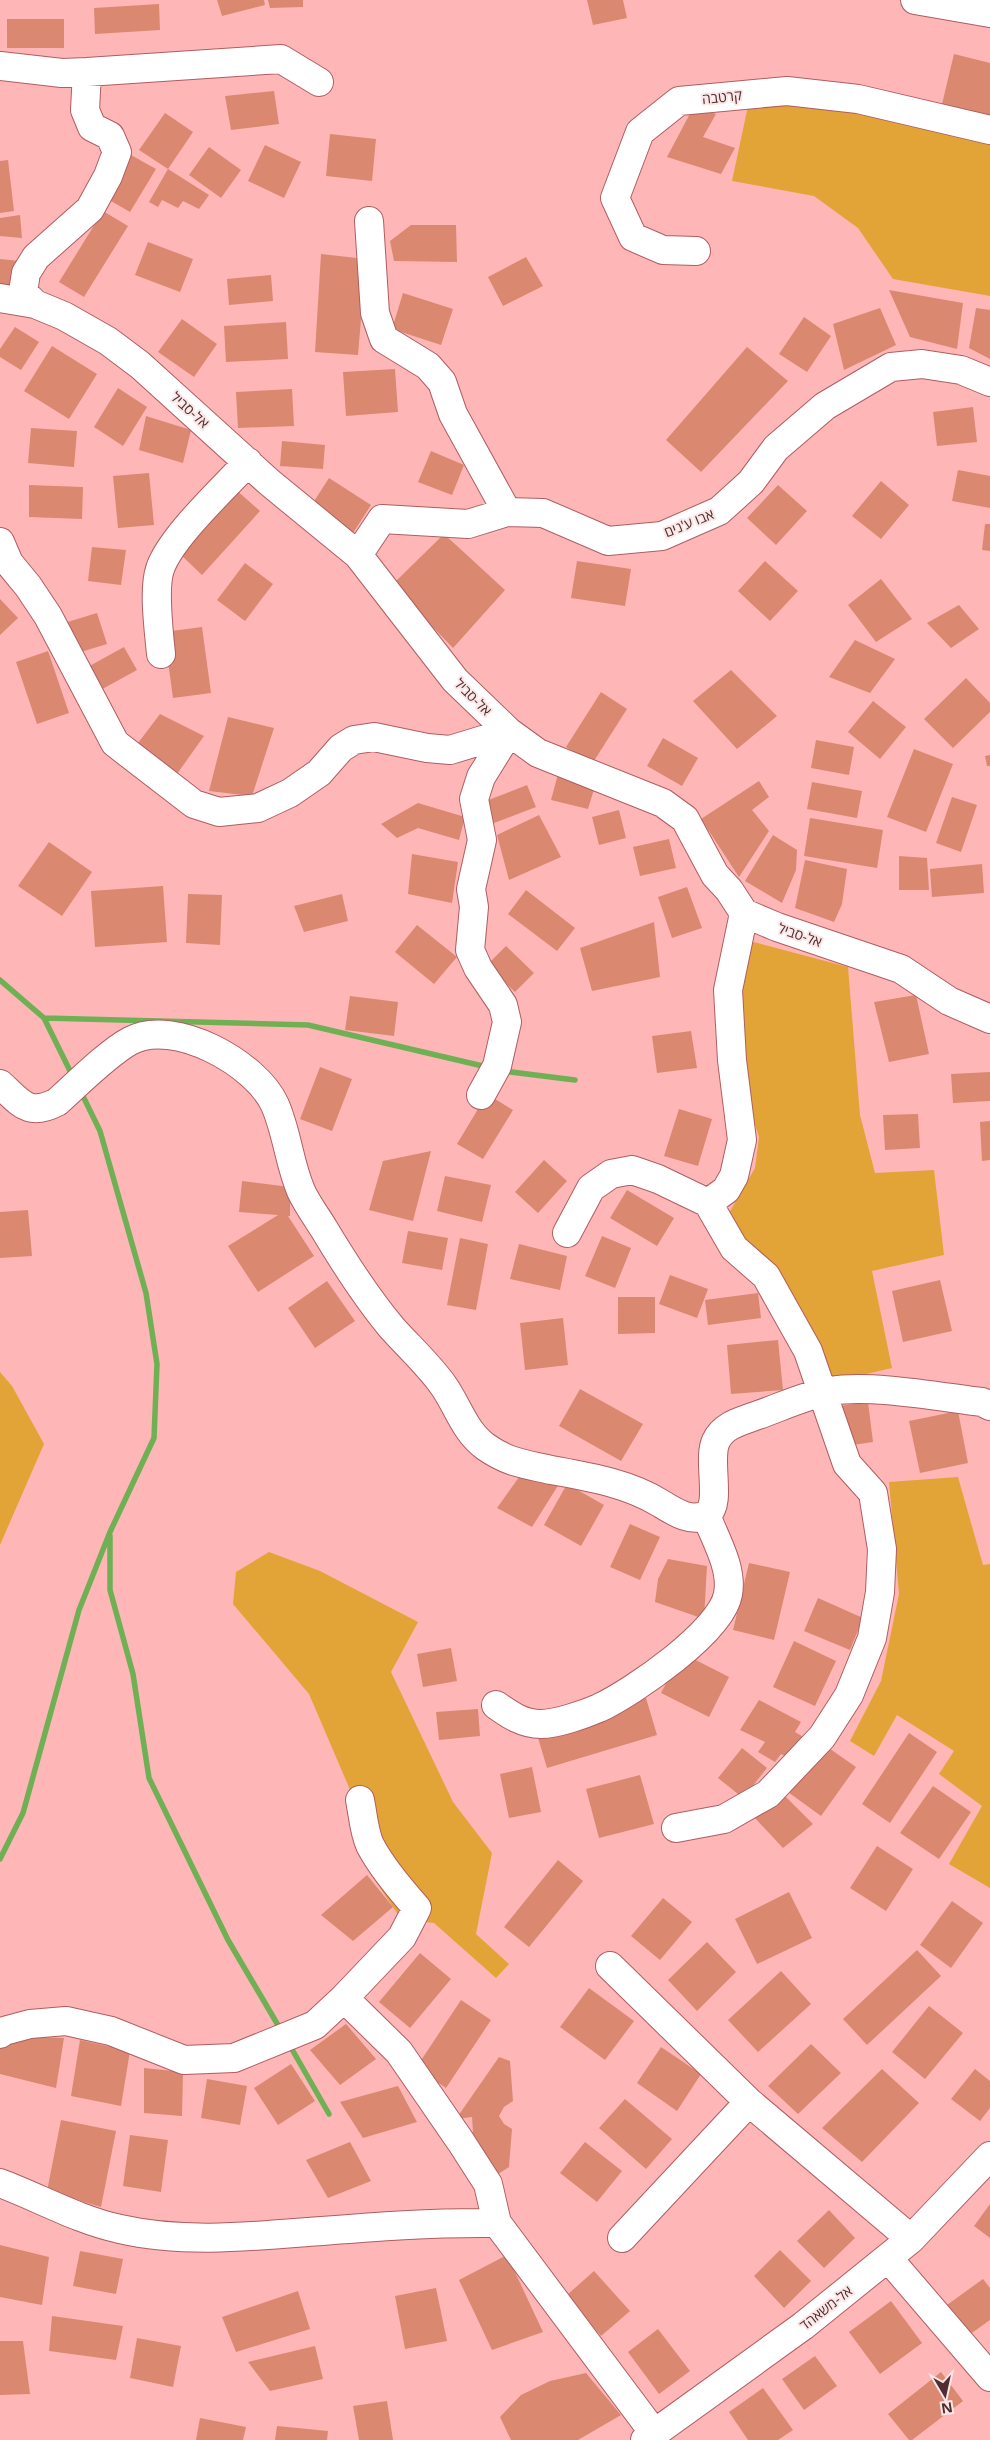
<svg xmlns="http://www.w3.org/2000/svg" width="990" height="2440" viewBox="0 0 990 2440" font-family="'Open Sans',Heebo,sans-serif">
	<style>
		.green { fill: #e2a436 }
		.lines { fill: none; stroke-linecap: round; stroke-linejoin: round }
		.stream { stroke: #6fb054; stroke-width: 5.5 }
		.building { fill: #da8970 }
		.minor-casing { stroke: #af5d62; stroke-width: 30 }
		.major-casing { stroke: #af5d62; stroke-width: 30 }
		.minor { stroke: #fff; stroke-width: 28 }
		.major { stroke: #fff; stroke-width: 28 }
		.labels { text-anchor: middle; stroke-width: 4; stroke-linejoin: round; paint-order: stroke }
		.street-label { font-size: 14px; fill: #512d2f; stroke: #fbe7e7 }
	</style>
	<rect width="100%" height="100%" fill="#ffb6b7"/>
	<path class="green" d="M800,96L990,140V296L893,279L858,228L814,196L732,181L748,106Z
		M750,941L848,967L860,1115L875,1173L934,1170L944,1255L872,1271L892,1368L832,1382L738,1245L729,1213L755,1168L759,1137L745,1093L729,1025Z
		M0,1372L12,1386L44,1444L0,1545Z
		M958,1477L983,1565L990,1564V1888L949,1864L982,1806L939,1774L954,1751L897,1715L874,1756L850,1741L881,1681L899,1594L889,1482Z
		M269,1552L320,1571L418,1622L391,1672L453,1802L492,1853L476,1934L509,1964L496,1978L434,1923L401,1919L368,1870L375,1848L309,1694L233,1604L236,1572Z"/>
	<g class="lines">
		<path class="stream" d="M0,980L44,1018L73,1077
			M44,1018L308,1025L487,1067
			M503,1071L575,1080
			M110,1536V1590L133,1674L149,1778L228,1940L282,2032
			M0,1859L23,1813L79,1610L110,1532L154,1438L157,1364L146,1293L100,1131L80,1090
			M289,2044L329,2114"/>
	</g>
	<path class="building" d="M217,0H264L265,5L222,16Z
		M268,0H303V7L270,8Z
		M587,0H623L627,18L593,25Z
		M159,4L160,30L95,34L94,8Z
		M7,19H64V48H7Z
		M954,54L990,63V118L942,104Z
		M274,91L279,124L231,130L225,96Z
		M694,106L716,114L703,137L735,148L721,174L667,157Z
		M165,113L193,132L168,169L139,150Z
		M330,134L376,139L372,181L326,176Z
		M265,145L301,162L284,198L248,181Z
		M209,147L241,170L221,198L189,175Z
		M131,155L156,169L130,212L104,197Z
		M8,160L14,211L0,213V161Z
		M168,169L209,195L199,209L183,201L178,208L162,200L158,207L149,202Z
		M103,211L128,226L84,297L59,282Z
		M20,215L22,238L0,236V218Z
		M411,225H456L457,262L394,261L390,241Z
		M148,242L193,259L180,292L135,275Z
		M321,254L366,259L358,355L315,352Z
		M526,257L543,286L503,306L488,277Z
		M0,259L20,261L16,293L0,291Z
		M271,275L273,301L229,305L227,279Z
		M889,290L963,303L957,349L910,337Z
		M403,293L453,309L441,345L392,329Z
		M880,308L896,345L844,370L833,324Z
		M976,308L990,310V359L969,348Z
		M804,317L831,336L807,372L779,354Z
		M182,319L217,344L194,377L158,352Z
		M286,322L288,359L226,362L224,326Z
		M15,327L39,342L21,370L0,357V349Z
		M52,346L97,374L69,419L24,391Z
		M747,347L788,381L701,472L666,440Z
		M395,369L398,412L346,416L343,372Z
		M118,388L147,407L123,446L94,427Z
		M292,389L294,426L238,428L236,392Z
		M973,407L977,442L937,446L933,412Z
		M146,416L191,430L183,463L139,450Z
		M31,428L77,431L74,467L28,463Z
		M282,441L325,445L323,469L280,466Z
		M431,451L464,465L452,495L418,482Z
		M958,470L990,476V508L952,501Z
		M149,473L154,525L118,528L113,476Z
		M329,478L371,505L353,533L311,506Z
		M881,481L909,505L881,539L852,516Z
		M29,485L83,487L82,519L29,517Z
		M778,485L807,511L776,545L747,518Z
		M234,488L260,511L202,575L181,555Z
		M985,524H990V551L982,550Z
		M444,534L505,590L453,648L392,585Z
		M92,547L126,550L121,585L88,581Z
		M577,561L631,569L625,606L571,598Z
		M765,561L798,591L770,621L738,591Z
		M245,563L273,584L245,621L217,600Z
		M881,579L912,619L876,642L848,605Z
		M0,599L18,618L0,635Z
		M959,605L979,629L951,648L927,623Z
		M97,613L107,644L71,655L61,624Z
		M202,627L211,693L173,698L164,632Z
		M855,640L895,659L870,693L829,677Z
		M124,647L137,670L97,692L84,669Z
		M48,651L69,713L37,724L16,662Z
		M731,670L777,716L737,749L693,701Z
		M966,678L990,703V712L953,748L924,719Z
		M601,692L627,709L592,764L566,747Z
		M873,701L906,727L880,759L848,732Z
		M160,714L204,736L177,774L135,747Z
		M228,717L274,728L252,796L209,791Z
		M663,738L698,758L682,786L647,766Z
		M816,740L854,747L849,775L811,768Z
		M914,749L953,764L926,832L887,817Z
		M990,755V766H987L985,756Z
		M558,774L595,786L588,809L551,800Z
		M759,781L769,797L752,810L769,831L739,877L701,819Z
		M812,782L862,791L857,818L807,809Z
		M527,785L536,807L494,823L486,801Z
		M952,797L977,805L961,852L936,843Z
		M418,803L465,817L459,840L418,828L397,838L381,824Z
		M619,810L626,838L599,845L592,817Z
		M539,815L561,857L509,880L497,835Z
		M810,818L883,830L877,868L804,856Z
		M773,835L797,850L796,870L782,903L745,881Z
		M669,839L676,868L640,876L633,847Z
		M49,842L92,872L62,916L18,886Z
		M412,854L458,862L452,903L408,894Z
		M899,856L927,858L929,890H899Z
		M805,860L847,869L842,904L834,922L795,908Z
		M982,864L984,893L932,897L930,869Z
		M163,886L167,942L95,947L91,891Z
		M687,887L702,928L672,938L658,897Z
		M526,890L575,928L557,951L508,914Z
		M188,894L222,895L220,945L186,943Z
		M342,894L348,921L304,932L294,906Z
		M654,922L660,977L592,991L580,948Z
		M417,925L457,957L434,984L395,952Z
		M506,946L534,973L515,992L487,965Z
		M916,995L929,1054L889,1062L874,1002Z
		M350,996L398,1002L394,1036L345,1030Z
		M691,1031L697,1068L657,1073L652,1036Z
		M320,1067L352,1079L332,1131L300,1119Z
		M990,1072V1101L953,1103L951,1074Z
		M487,1094L513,1110L483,1159L457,1144Z
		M679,1109L712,1119L698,1166L664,1156Z
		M918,1114L920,1148L885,1150L883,1115Z
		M990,1121V1160L982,1161L980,1122Z
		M431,1151L413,1221L369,1210L383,1161Z
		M544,1160L567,1181L538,1213L515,1192Z
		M445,1176L491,1185L482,1222L437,1211Z
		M242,1181L290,1187V1216H288L314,1256L258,1292L228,1246L278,1215L239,1212Z
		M627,1190L674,1218L657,1246L610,1218Z
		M28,1210L32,1256L0,1258V1212Z
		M408,1231L448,1238L442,1270L402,1263Z
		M602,1236L631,1248L615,1288L585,1276Z
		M460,1238L488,1244L476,1310L447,1305Z
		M519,1244L567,1256L560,1290L510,1279Z
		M670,1275L708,1289L697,1318L659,1304Z
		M940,1280L952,1331L903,1342L892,1291Z
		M327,1281L355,1321L315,1348L288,1308Z
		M758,1293L761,1318L708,1325L705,1300Z
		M618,1297H655V1333L618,1334Z
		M563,1318L568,1365L525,1370L520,1323Z
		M778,1340L783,1390L731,1394L727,1345Z
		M580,1389L643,1424L621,1461L559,1426Z
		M868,1402L873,1442L846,1446L840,1406Z
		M958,1411L968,1463L920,1473L909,1421Z
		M527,1466L559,1484L532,1527L497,1508Z
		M567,1484L604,1505L581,1546L544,1525Z
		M630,1524L660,1537L640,1580L610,1567Z
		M668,1559L707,1566L704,1619L655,1602L658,1579Z
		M749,1563L790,1572L774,1640L733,1630Z
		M818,1598L863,1618L850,1650L804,1631Z
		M794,1641L836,1661L815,1706L773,1687Z
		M451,1648L457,1681L423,1687L417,1654Z
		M682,1653L729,1677L709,1717L661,1693Z
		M646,1698L657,1735L547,1768L536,1731Z
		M759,1700L801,1722L795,1732L807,1739L793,1760L781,1754L775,1762L758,1752L765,1742L740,1730Z
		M478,1709L480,1736L439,1740L436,1712Z
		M909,1733L937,1752L890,1823L862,1804Z
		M823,1744L856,1767L821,1816L788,1792Z
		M742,1748L767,1768L743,1798L718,1778Z
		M532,1767L541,1812L509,1818L500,1774Z
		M640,1775L654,1824L599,1838L586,1789Z
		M933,1786L971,1812L939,1859L900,1833Z
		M782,1793L813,1824L783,1848L753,1816Z
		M877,1846L913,1869L886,1911L850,1888Z
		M558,1860L583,1881L529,1947L504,1927Z
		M367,1875L393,1907L353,1941L321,1915Z
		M789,1892L812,1938L757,1964L735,1919Z
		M663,1898L692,1922L660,1960L631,1936Z
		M952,1901L983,1923L951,1968L920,1945Z
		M707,1942L736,1972L697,2011L668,1980Z
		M917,1950L941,1976L867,2045L843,2019Z
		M420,1953L451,1979L410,2028L379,2002Z
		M781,1971L811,2004L758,2052L728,2020Z
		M589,1988L634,2021L605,2060L560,2027Z
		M461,2000L491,2020L446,2088L416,2068Z
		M929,2006L963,2033L925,2079L892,2052Z
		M346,2024L376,2059L340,2085L310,2050Z
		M11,2036L64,2038L56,2088L0,2074V2044Z
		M80,2040L130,2051L121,2106L71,2096Z
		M811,2044L841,2073L798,2114L768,2086Z
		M661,2047L701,2074L677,2111L637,2083Z
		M499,2057L510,2061L513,2101L504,2107L499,2116L504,2124L512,2129L509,2167L498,2174L463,2133L473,2132L472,2117L456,2119Z
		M291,2064L315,2101L278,2125L254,2088Z
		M144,2068L183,2072L182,2116L144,2113Z
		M882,2069L919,2103L862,2162L822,2128Z
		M975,2069L990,2081V2108L980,2121L951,2099Z
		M207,2079L247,2086L240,2125L201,2118Z
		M398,2086L417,2122L363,2138L340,2102Z
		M625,2099L672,2139L646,2169L599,2128Z
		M61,2120L116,2131L101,2207L47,2191Z
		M130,2135L168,2140L161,2192L123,2186Z
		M350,2142L371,2181L328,2198L306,2160Z
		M585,2142L622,2171L597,2202L560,2173Z
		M990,2204V2238L974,2226Z
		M829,2210L855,2238L824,2268L797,2241Z
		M0,2245L49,2257L42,2305L0,2297Z
		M780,2250L811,2281L784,2308L754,2276Z
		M80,2251L123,2259L116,2294L73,2286Z
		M507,2255L543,2332L492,2350L459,2280Z
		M594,2271L630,2311L601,2336L566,2296Z
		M983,2279L990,2288V2320L962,2340L940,2310Z
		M436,2288L447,2341L405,2349L395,2296Z
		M298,2291L310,2329L236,2352L222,2317Z
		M891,2301L922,2343L880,2374L849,2332Z
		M52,2316L123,2326L116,2360L49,2351Z
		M658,2329L690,2371L659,2394L628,2352Z
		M137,2338L181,2346L173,2387L130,2378Z
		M0,2341H23L30,2394L0,2395Z
		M315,2346L323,2379L270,2391L248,2362Z
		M815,2356L837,2386L804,2410L782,2379Z
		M941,2372L963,2401L912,2440H909L888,2414Z
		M586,2373L621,2415L578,2440H511L500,2417L521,2395L550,2381Z
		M763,2388L793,2430L778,2440H748L729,2412Z
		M387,2401L393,2440H359L353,2406Z
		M200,2418L246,2427L243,2440H196Z
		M277,2426L328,2431L327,2440H275Z"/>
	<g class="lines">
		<g class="minor-casing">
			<path id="minor" d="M0,66L62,73L87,72L281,59L319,82
				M369,221L375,313L384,339L428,366L442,382L453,414L507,512
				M696,251L663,250L633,237L615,198L640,132L679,101L787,91L858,99L990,130
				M0,298L35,304L64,316L108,341L140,365L269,482L358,555L455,680L509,732L538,753L663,803L685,819L715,875L729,890L744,913L777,927L901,969L949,1001L990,1019
				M35,304L23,292L26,273L36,257L90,209L108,176L117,152L110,136L92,127L85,110L87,72
				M0,542L9,563L28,586L48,616L115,743L194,804L219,812L258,808L290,793L319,773L341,748L354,740L374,737L427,748L450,750L509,732
				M358,555L382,519L468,524L507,512L543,513L608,541L662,536L719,511L751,482L776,448L825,406L891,367L922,364L961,370L990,382
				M161,654C159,632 153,589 160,569C170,538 224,488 248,462
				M0,1084C21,1103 28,1117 57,1102C77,1084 108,1053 130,1041C174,1017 257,1064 275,1105C287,1132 289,1163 301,1191C307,1204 316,1216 324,1229C345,1264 366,1297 392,1328C409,1347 428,1364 443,1385C458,1406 464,1431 486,1447C509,1463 525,1464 551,1470C589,1477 627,1483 660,1503C673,1511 692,1524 707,1514C722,1504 707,1459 716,1441C723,1425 742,1421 758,1415C781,1407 806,1395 830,1391C871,1384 940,1397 982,1402L990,1406
				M481,1095L497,1066L507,1022L503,1005L478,968L470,950L474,907L471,889L482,840L474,799L481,777L509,732
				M567,1233L591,1188L611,1174L632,1170L658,1179L708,1203
				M496,1705C510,1715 523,1724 541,1724C557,1724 585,1714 599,1708C633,1692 722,1631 728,1594C733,1568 715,1539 706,1515
				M676,1828L724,1819L768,1794L822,1737L849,1695L872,1638L880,1592L882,1549L873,1493L847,1464L808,1351L766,1276L734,1248L708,1203L726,1190L734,1176L742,1140L732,1060L728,990L744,913
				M610,1966L749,2102L911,2239
				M344,1998L402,1937L417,1908C400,1889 382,1868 370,1845C364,1832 363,1815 360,1800
				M0,2034L4,2031L30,2024L66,2021L111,2031L184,2060L234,2058L315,2025L344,1998L399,2052L461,2142L488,2184L497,2223L654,2433
				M0,2183C40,2198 78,2220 120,2229C181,2243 246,2237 308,2232C371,2227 433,2222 497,2223
				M622,2238L749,2102
				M888,2258L990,2377
				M645,2440L803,2326L911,2239L990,2156"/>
		</g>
		<g class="major-casing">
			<path id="major" d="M915,0L990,13"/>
		</g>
		<use href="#minor" class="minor"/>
		<use href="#major" class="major"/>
	</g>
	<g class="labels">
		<g class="street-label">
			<text transform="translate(722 97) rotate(-6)" y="5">קרטבה</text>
			<text transform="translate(190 410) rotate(42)" y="5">אל-סביל</text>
			<text transform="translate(689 523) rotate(-22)" y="5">אבו ע'נים</text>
			<text transform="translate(473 697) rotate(45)" y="5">אל-סביל</text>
			<text transform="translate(800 935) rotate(19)" y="5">אל-סביל</text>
			<text transform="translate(826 2308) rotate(-38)" y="5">אל-משאהד</text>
		</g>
	</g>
	<g transform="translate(945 2395) rotate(171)" stroke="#fbe7e7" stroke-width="4" paint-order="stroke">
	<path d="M0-4L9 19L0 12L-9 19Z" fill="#512d2f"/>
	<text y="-8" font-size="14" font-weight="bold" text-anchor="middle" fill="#512d2f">N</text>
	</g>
</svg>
